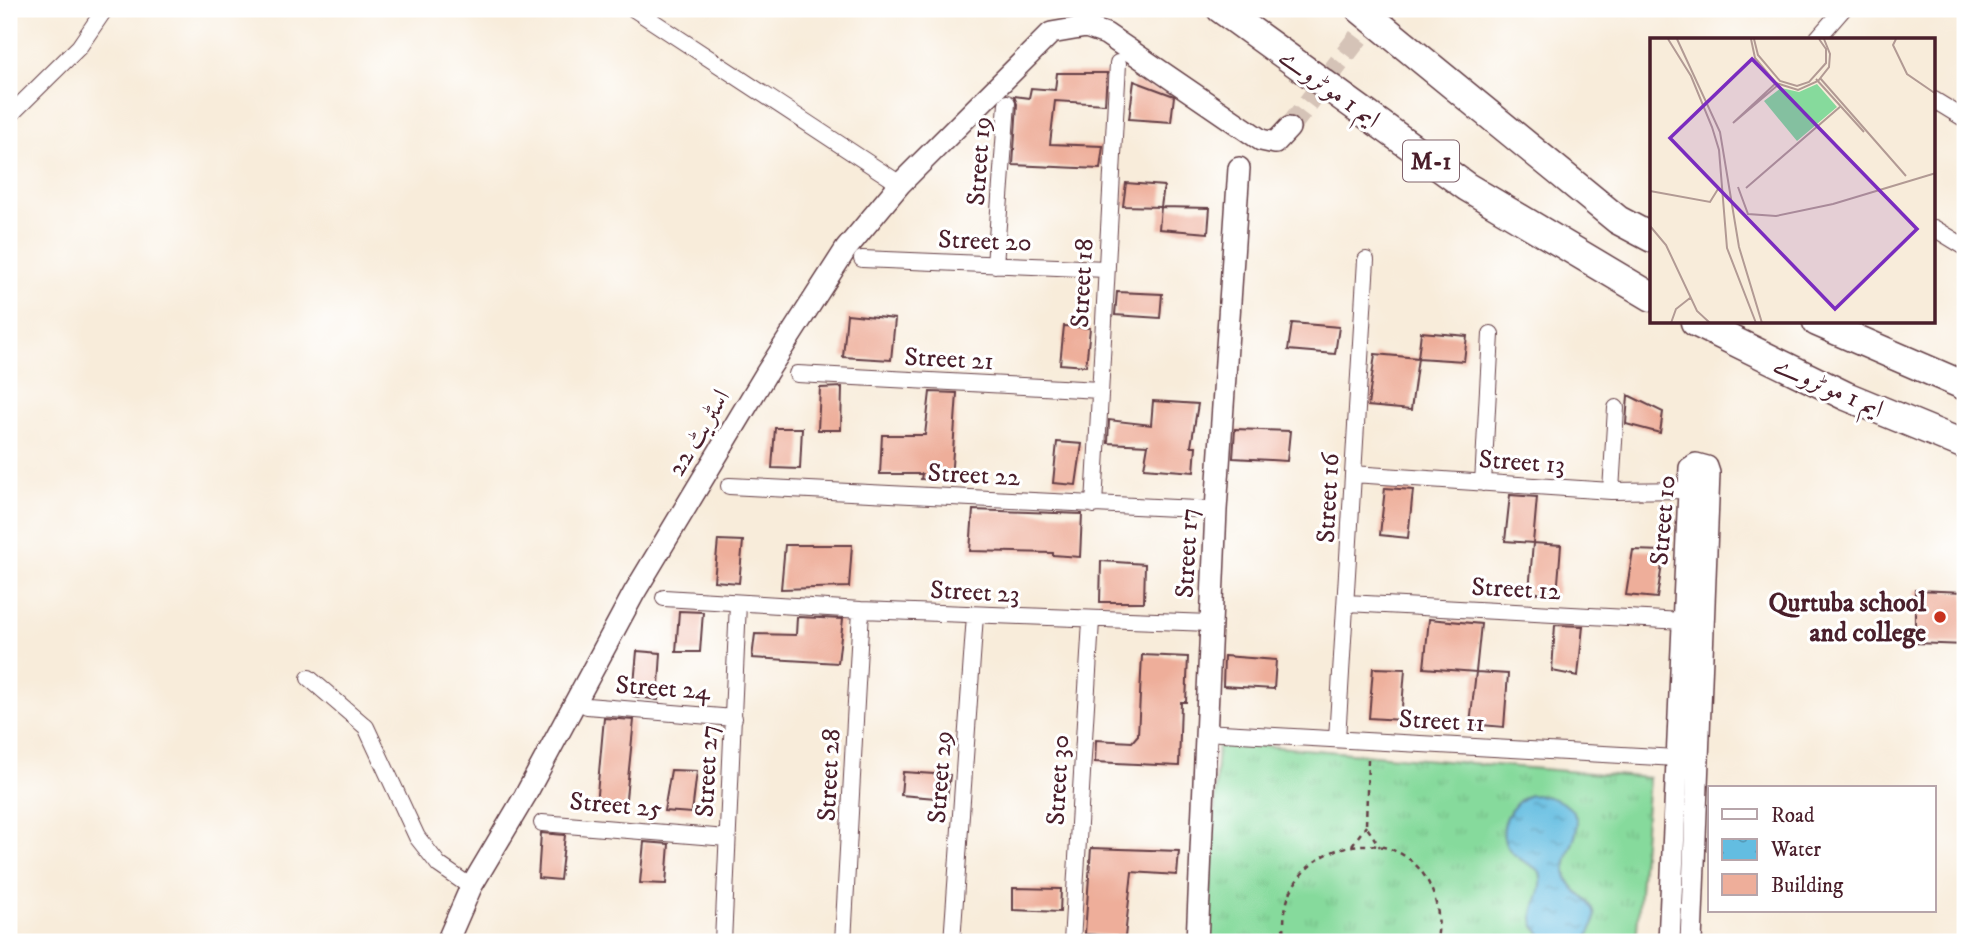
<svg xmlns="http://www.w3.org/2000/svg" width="1974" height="951" viewBox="0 0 1974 951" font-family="'IM FELL DW Pica',Amiri,serif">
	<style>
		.grass { fill: url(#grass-tufts); stroke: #687c64; stroke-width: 2 }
		.water { fill: url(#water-ripples); stroke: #566e86; stroke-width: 2 }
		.building { fill: #eeae9a }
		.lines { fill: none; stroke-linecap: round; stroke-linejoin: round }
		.secondary-tunnel { stroke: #d5c3b7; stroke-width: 21; stroke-dasharray: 21 10; stroke-linecap: butt }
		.street-casing { stroke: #643e45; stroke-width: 18 }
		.secondary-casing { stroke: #643e45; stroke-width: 24 }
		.highway-casing { stroke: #643e45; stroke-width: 31 }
		.path { stroke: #643e45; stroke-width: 2.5; stroke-dasharray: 5 5; stroke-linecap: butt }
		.street { stroke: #fff; stroke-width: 16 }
		.secondary { stroke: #fff; stroke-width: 21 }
		.highway { stroke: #fff; stroke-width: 28 }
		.poi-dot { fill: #c8321e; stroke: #fff; stroke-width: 2.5 }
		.labels { text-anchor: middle; stroke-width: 6; stroke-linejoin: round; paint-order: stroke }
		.shield { fill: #fff; stroke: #80626b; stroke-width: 2 }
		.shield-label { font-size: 24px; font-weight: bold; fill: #4a1f2b }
		.street-label { font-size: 26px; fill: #4a1f2b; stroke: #fff }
		.poi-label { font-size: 26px; font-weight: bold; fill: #4a1f2b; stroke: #fff; text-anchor: end }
		.inset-road { fill: none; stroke: #b29a94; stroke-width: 2 }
		.view { fill: #7b2cbf; fill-opacity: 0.15; stroke: #7b2cbf; stroke-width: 3.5 }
		.inset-edge { fill: none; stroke: #4a1f2b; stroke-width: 3.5 }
	</style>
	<defs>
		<pattern id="grass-tufts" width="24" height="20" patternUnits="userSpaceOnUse" patternTransform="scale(1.75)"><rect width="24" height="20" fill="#86da9c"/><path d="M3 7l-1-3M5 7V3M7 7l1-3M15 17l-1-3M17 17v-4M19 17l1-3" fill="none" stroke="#75bb87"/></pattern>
		<pattern id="water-ripples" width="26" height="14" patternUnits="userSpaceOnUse" patternTransform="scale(1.75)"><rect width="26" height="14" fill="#63bde1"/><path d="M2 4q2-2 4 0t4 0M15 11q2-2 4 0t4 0" fill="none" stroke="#5499b7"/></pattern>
	</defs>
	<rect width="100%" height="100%" fill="#fff"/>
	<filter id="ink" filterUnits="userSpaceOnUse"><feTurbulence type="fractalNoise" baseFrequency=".0143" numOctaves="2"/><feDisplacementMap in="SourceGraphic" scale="14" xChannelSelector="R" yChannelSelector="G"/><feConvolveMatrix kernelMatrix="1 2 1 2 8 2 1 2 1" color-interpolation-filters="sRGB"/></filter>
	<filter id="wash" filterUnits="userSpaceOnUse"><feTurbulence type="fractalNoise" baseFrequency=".00686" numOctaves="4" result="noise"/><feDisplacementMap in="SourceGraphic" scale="28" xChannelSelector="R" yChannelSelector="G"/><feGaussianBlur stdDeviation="1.57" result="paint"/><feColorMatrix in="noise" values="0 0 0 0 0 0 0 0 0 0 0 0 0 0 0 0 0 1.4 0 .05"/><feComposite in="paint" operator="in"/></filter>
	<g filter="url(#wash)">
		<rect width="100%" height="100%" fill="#f8ecda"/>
		<path class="grass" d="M1218,742L1649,778L1636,942H1208Z"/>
		<path class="water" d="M1530,795C1552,795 1583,805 1576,833C1573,846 1563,859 1566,874C1570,899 1615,902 1584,942H1549C1514,914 1548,901 1540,872C1531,863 1516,860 1509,849C1495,830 1510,802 1530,795Z"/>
		<g id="blocks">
			<path class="building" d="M1057,73H1107L1105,104L1055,101L1050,144L1103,146L1100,169L1013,165L1017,104L1014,96L1029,98L1031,88L1055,90Z
				M1134,81L1174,96L1171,122L1129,119Z
				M1126,183L1164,186L1161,207L1123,206Z
				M1161,207L1210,208L1208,233L1159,229Z
				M1117,292L1162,294L1160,318L1115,315Z
				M847,314L895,319L891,360L843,357Z
				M1292,323L1339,327L1335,354L1288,350Z
				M1064,326L1090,328L1086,366L1060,364Z
				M1421,332L1467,336L1464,361L1418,358Z
				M1375,354L1418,358L1411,410L1368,406Z
				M842,387L841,430H818L820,388Z
				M930,392L957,393L951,480L921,479L922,474H880L882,435H925Z
				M1628,395L1663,412L1660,433L1626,424Z
				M1153,401L1198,404L1191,446H1196L1194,472L1144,468L1148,445L1108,443L1109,420L1151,425Z
				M775,428H802L800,469L772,468Z
				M1235,429L1290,431L1287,461L1233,458Z
				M1057,442L1082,444L1076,485L1053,483Z
				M1385,488L1413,490L1408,538L1380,535Z
				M1510,495L1537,497L1533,543L1505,541Z
				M973,510L1082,514L1080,557L1053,555V553L970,551Z
				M718,540L743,541L739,583L714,581Z
				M1533,543L1561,545L1557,595L1529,592Z
				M785,545H852L849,587L781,589Z
				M1633,550L1664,551L1657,598L1626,595Z
				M1101,561L1145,564L1144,602H1100Z
				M1915,590L1965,592V645L1915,643Z
				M679,611L703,612L700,652H676Z
				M797,617L843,619L838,663L752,658L755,634L796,635Z
				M1429,619L1481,624L1476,672L1424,668Z
				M1555,625L1583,626L1578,676L1552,671Z
				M637,651L661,653L658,700L633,696Z
				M1142,655L1188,657L1186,702H1181L1179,766L1095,762L1096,740L1132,742L1138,735Z
				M1224,656L1276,660L1274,689L1223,686Z
				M1373,668L1405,669L1401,720L1369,718Z
				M1476,672L1508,674L1504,727L1470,724Z
				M604,718L634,720L625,808L596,805Z
				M671,770L697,771L692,813L664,811Z
				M903,772L950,775L947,799L901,795Z
				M541,833L565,835L560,880L538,878Z
				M644,842L669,844L666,884L640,883Z
				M1091,848L1179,851L1177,875L1132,872L1125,937L1085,934Z
				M1013,888L1061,889L1060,912L1013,910Z"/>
		</g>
	</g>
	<g filter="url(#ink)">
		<use href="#blocks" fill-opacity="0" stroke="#643e45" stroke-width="2"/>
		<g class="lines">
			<path class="secondary-tunnel" d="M1289,128L1380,9"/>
			<g class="street-casing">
				<path id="street" d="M634,9L900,184
					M1816,40L1843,9
					M1934,100L1965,119
					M9,116L79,47L105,9
					M1934,228L1965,247
					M862,259L1106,269
					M995,265L1007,103
					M797,374L1100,390
					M1353,474L1611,491L1689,490
					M1483,483L1491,334
					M729,486L1216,510
					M1611,491L1616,408
					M1094,505L1118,63
					M664,598L861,610L1210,623
					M1347,603L1683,621
					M309,678L366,727L417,837L439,865L471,887
					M587,706L734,718
					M1204,732L1677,758
					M1337,739L1366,260
					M542,823L727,838
					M723,942L738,603
					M843,942L861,610
					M952,942L975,615
					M1072,942L1091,621"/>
			</g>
			<g class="secondary-casing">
				<path id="secondary" d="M447,942L471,887L525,796L634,593L767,372L846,249L900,184L1051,33L1086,27L1106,34L1261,140L1275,143L1289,128
					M1197,942L1216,510L1239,168
					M1669,942L1690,468L1696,464L1707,467L1709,473L1691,942"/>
			</g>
			<g class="highway-casing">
				<path id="highway" d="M1221,9L1467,187L1652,297
					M1360,9L1618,220L1652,238
					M1695,322L1846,396L1965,445
					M1817,322L1965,386"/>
			</g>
			<path class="path" d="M1368,759L1366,826L1380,847
				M1352,845L1366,826
				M1255,942L1285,928
				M1286,942C1266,842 1410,805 1435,900C1439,914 1440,928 1436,942"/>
			<use href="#street" class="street"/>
			<use href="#secondary" class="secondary"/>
			<use href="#highway" class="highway"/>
		</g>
	</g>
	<circle class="poi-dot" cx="1940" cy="617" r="7"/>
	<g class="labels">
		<rect class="shield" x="1403" y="140.5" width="56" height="41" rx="5"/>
		<g class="shield-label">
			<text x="1431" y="169">M-1</text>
		</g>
		<g class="street-label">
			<text transform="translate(1330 87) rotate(36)" y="9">ایم 1 موٹروے</text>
			<text transform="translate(978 161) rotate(-86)" y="9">Street 19</text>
			<text transform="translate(985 240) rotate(2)" y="9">Street 20</text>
			<text transform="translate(1081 283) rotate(-87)" y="9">Street 18</text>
			<text transform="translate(949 358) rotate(3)" y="9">Street 21</text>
			<text transform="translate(1829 386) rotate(24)" y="9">ایم 1 موٹروے</text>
			<text transform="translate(698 432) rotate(-59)" y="9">اسٹریٹ 22</text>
			<text transform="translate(1522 461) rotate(4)" y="9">Street 13</text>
			<text transform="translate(974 474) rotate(3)" y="9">Street 22</text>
			<text transform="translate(1327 498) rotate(-87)" y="9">Street 16</text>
			<text transform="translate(1662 520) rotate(-85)" y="9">Street 10</text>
			<text transform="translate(1186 553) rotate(-87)" y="9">Street 17</text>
			<text transform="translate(1516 588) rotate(3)" y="9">Street 12</text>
			<text transform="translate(975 591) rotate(3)" y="9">Street 23</text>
			<text transform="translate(663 687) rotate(4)" y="9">Street 24</text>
			<text transform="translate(1442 720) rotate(3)" y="9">Street 11</text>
			<text transform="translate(706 771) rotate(-87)" y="9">Street 27</text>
			<text transform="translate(828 775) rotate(-87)" y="9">Street 28</text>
			<text transform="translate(939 777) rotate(-86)" y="9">Street 29</text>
			<text transform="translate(1057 780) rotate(-87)" y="9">Street 30</text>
			<text transform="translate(616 804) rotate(5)" y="9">Street 25</text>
		</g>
		<g class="poi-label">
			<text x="1926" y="611">Qurtuba school<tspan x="1926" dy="30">and college</tspan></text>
		</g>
	</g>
	<g transform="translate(1650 38)">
		<rect width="285" height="285" fill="#f8ecda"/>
		<path d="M167,46L187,69L147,103L114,63L131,50L149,54Z" fill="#86da9c"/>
		<path class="inset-road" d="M18,1L41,38L62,89L69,112L77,210L106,285M27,1L70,94L89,209L112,285M101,1L105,20L126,45L148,52L168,43L179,29L180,16L174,1M104,1L108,17L130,43L147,48L159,44L176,25V11L169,1M246,1L243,7L257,36L286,56M170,40L256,138M166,41L214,94M126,45L83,85L128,47M88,149L98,176L126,178L183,166L286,135M96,150L191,68M0,153L60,164L68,151M0,188L16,207L47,273L60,285M21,285L26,271L40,260"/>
		<path class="view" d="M102,21L267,191L185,271L20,100Z"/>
		<rect width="285" height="285" class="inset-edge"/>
	</g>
	<rect width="1974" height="951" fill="none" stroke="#fff" stroke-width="35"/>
	<rect x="1708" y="786" width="228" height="126" fill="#ffffff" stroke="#b7a5aa" stroke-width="2"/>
	<rect x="1722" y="809" width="35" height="10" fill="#ffffff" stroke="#b7a5aa" stroke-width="2"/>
	<text x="1771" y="822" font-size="21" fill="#4a1f2b">Road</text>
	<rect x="1722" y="839" width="35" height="21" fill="url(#water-ripples)" stroke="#b7a5aa" stroke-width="2"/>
	<text x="1771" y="856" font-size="21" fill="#4a1f2b">Water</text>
	<rect x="1722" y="874" width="35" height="21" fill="#eeae9a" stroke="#b7a5aa" stroke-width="2"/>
	<text x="1771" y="892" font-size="21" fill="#4a1f2b">Building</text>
</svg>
